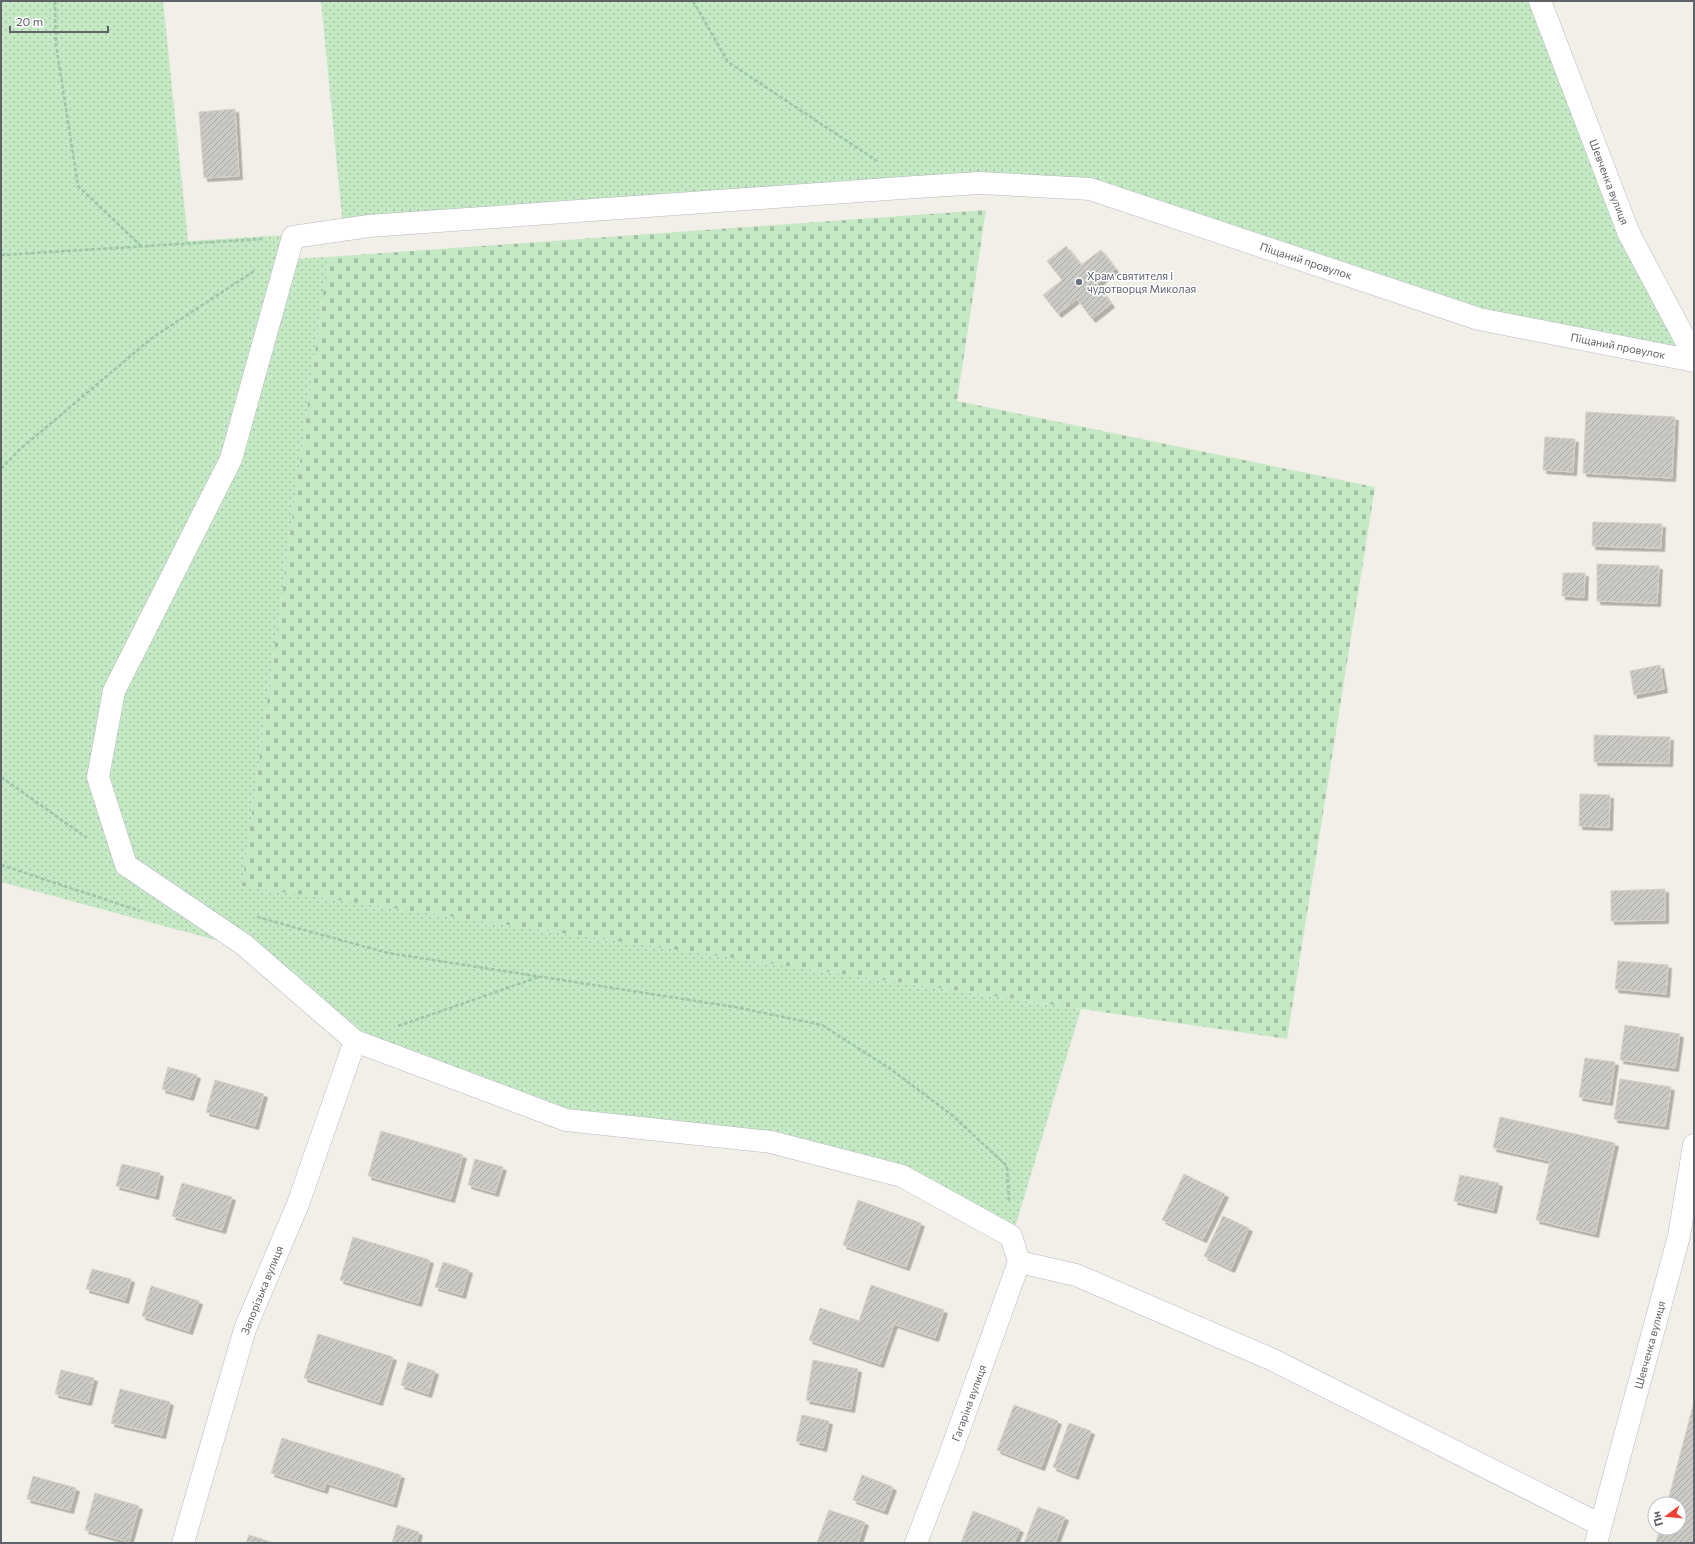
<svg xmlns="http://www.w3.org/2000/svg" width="1695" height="1544" viewBox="0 0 1695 1544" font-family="Commissioner,sans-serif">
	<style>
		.grass { fill: url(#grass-dots) }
		.cemetery { fill: url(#cemetery-stones) }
		.building { fill: url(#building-hatch); stroke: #d6d1c6; filter: url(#shadow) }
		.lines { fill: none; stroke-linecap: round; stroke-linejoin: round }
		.minor-casing { stroke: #b5b8bc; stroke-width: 23 }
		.path { stroke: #9cc7a9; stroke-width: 2.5; stroke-dasharray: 4 2; stroke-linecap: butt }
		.minor { stroke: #fff; stroke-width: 22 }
		.worship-dot { fill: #6b7280; stroke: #fff; stroke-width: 1.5 }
		.labels { text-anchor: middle; stroke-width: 3; stroke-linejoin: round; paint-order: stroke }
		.street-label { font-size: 11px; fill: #5f6368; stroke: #fff }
		.worship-label { font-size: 11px; fill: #5b616d; stroke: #fff; text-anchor: start }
	</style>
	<defs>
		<pattern id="grass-dots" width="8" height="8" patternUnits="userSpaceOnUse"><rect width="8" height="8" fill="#c5e8c5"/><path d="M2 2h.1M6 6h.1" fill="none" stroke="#a3c0a4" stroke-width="1.8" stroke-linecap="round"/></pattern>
		<pattern id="cemetery-stones" width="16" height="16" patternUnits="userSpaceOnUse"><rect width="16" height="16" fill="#c5e8c5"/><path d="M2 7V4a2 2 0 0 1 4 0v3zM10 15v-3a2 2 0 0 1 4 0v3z" fill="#a3c0a4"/></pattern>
		<pattern id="building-hatch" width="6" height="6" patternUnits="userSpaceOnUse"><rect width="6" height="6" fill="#cccac5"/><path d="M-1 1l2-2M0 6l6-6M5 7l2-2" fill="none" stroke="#a9a8a4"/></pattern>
		<filter id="shadow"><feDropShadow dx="3.5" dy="3.5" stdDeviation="0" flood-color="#0004"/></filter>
	</defs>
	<rect width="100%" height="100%" fill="#f1efe8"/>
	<path class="grass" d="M1,1H163L188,241L290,235L229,458L112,690L96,778L124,867L242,947L1,882Z
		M321,1H1537L1693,359L1480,317L1090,187L343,227Z
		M328,257L242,886L1081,1009L1013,1234L902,1173L566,1119L356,1039L129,863L101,778L117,692L234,460L289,259Z"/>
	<path class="cemetery" d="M986,210L957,401L1375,487L1287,1039L242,886L328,257Z"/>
	<path class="building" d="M235,109L239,176L204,178L199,112Z
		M1066,246L1081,265L1101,250L1115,269L1097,284L1111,304L1092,319L1077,299L1058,314L1043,295L1062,280L1047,261Z
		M1586,412L1675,417L1672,478L1583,473Z
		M1545,437L1575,439L1573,472L1543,470Z
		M1593,522L1662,524L1661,548L1592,546Z
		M1597,564L1659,566L1657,603L1597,601Z
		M1563,573H1585L1584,597L1562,596Z
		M1660,665L1664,689L1634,695L1630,671Z
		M1594,735L1670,737L1669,763L1594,762Z
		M1580,794L1610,795L1609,827L1579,826Z
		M1665,889V920L1611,921V891Z
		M1618,961L1668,965L1666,994L1615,989Z
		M1625,1025L1680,1034L1675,1068L1620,1060Z
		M1585,1058L1615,1062L1609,1102L1579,1097Z
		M168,1067L197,1075L190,1097L162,1089Z
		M1620,1079L1671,1087L1665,1126L1614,1119Z
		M215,1080L264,1094L255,1126L206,1112Z
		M1500,1117L1615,1143L1595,1234L1536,1220L1550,1161L1493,1148Z
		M381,1131L463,1155L451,1199L368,1176Z
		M475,1159L503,1167L495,1193L468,1185Z
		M122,1164L160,1173L155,1196L116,1186Z
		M1184,1174L1225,1194L1203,1239L1162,1220Z
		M1460,1175L1499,1183L1493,1210L1454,1201Z
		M182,1183L232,1197L222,1230L172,1216Z
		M858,1200L921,1223L906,1267L843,1245Z
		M1223,1216L1249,1228L1231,1269L1204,1256Z
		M353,1237L430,1260L418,1303L340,1280Z
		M443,1262L469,1270L462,1295L435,1287Z
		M92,1269L131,1279L125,1300L86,1289Z
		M871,1285L944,1310L935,1338L894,1324L880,1364L809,1340L820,1308L859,1321Z
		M151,1286L199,1301L189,1331L142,1316Z
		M318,1334L393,1357L379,1402L304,1378Z
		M813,1360L858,1369L851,1409L806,1400Z
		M408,1362L435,1371L428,1394L401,1385Z
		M61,1370L94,1378L88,1402L55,1394Z
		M120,1389L170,1402L162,1435L111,1423Z
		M1694,1402V1543H1656L1660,1528H1679V1504H1667Z
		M1014,1405L1058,1421L1041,1467L997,1450Z
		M802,1415L829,1421L823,1448L796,1441Z
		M1069,1423L1091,1431L1075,1476L1053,1467Z
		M282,1438L401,1475L393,1504L326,1483L324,1490L271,1473Z
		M862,1475L893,1487L884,1511L853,1500Z
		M33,1476L76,1488L70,1510L27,1499Z
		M95,1493L139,1506L129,1542L85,1530Z
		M1038,1507L1065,1517L1055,1543H1024Z
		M829,1510L865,1522L858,1543H817Z
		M973,1511L1020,1529L1014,1543H961Z
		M397,1525L419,1532L416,1543H392Z
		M249,1535L274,1543H246Z"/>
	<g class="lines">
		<g class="minor-casing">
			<path id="minor" d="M1540,1L1629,234L1694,356
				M1019,1262L1011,1236L902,1176L771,1142L566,1120L355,1041L243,944L126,865L98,777L114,691L231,459L293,237L369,226L916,187L980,183L1090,189L1479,319L1694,361
				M1019,1262L1076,1275L1273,1360L1601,1525
				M183,1543L245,1329L298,1204L355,1041
				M916,1543L949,1457L1019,1262
				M1596,1543L1679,1236L1694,1145"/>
		</g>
		<path class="path" d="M55,1L56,45L78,186L142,247
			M693,1L728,62L877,161
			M1,255L262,239
			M1,469L18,451L152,338L254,271
			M1,777L87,838
			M1,865L140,911
			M257,917L388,953L735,1007L822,1025L889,1068L952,1115L1007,1166L1009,1202
			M398,1026L539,977"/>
		<use href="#minor" class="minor"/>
	</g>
	<circle class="worship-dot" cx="1079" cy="282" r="4"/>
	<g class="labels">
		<g class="street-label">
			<text transform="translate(1609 182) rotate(69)" y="4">Шевченка вулиця</text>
			<text transform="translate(1306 261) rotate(18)" y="4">Піщаний провулок</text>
			<text transform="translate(1618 346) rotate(11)" y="4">Піщаний провулок</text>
			<text transform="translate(262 1290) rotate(-68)" y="4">Запорізька вулиця</text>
			<text transform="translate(1650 1345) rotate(-75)" y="4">Шевченка вулиця</text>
			<text transform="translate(969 1403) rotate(-70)" y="4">Гагаріна вулиця</text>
		</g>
		<g class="worship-label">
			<text x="1087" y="280">Храм святителя і<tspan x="1087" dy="13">чудотворця Миколая</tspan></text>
		</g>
	</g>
	<rect width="1695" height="1544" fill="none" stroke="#5f6368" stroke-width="4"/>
	<g transform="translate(1667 1516) rotate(254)"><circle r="19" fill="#ffffff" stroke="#bfc1c3"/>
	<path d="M0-3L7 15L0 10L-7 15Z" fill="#ea4335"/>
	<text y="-6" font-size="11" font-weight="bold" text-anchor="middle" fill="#5f6368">Пн</text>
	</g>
	<path d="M10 26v6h98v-6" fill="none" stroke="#5f6368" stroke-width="2"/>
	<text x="16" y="26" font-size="12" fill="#5f6368" stroke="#ffffff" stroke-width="3" paint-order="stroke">20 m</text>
</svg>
